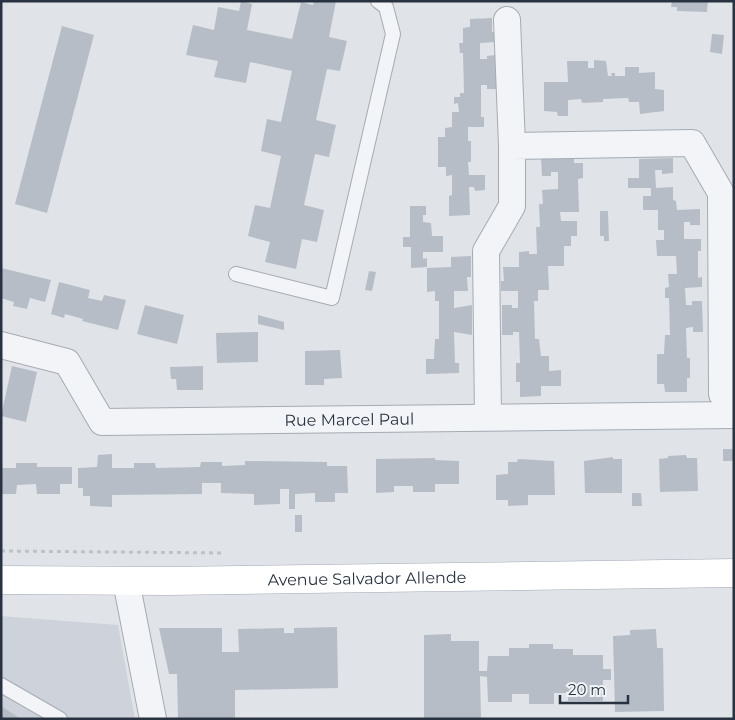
<svg xmlns="http://www.w3.org/2000/svg" width="735" height="720" viewBox="0 0 735 720" font-family="Montserrat,sans-serif">
	<style>
		.built { fill: #ced3db }
		.building { fill: #b7bdc6 }
		.lines { fill: none; stroke-linecap: round; stroke-linejoin: round }
		.service-casing { stroke: #a5abb3; stroke-width: 16 }
		.minor-casing { stroke: #a5abb3; stroke-width: 28 }
		.primary-casing { stroke: #9fa9b5; stroke-width: 29 }
		.path { stroke: #bdc2c7; stroke-width: 3; stroke-dasharray: 4 4; stroke-linecap: butt }
		.service { stroke: #f2f4f7; stroke-width: 14 }
		.minor { stroke: #f2f4f7; stroke-width: 26 }
		.primary { stroke: #fff; stroke-width: 28 }
		.labels { text-anchor: middle; stroke-width: 5; stroke-linejoin: round; paint-order: stroke }
		.street-label { font-size: 16px; fill: #283240; stroke: #eff3f6 }
	</style>
	<rect width="100%" height="100%" fill="#e0e4e9"/>
	<path class="built" d="M1,616L118,625L135,719H1Z"/>
	<path class="building" d="M241,1L252,4L247,30L292,39L301,2L313,5L314,1H336L329,37L347,41L340,71L327,69L316,120L336,125L329,157L315,154L304,205L324,210L317,242L302,239L296,269L265,262L270,242L248,236L255,205L270,208L281,156L261,151L267,119L281,122L292,71L250,62L246,83L214,77L218,61L186,55L193,25L214,30L218,7L239,11Z
		M672,1H708L707,12L677,11V7H671Z
		M492,18V32H496V42L480,43V59H487V56L496,55L497,89H487V85H481V117H484V127H468V141H471V162H468L469,175H485V190L475,191L474,187H469L470,215L449,216V196L452,195V175L446,176V167H438V137H445V128L452,127V112H459L458,103L454,104V97H460V93H464L463,53H460L459,43H463V28L470,27V19Z
		M62,26L94,35L47,213L15,204Z
		M712,34L724,35L722,54L710,52Z
		M594,60L606,61L608,76H612L611,73H615V76H625V67H639V73L655,72V89L664,90V111L640,114L639,102H629L628,98L603,99V102L582,103L581,99L568,100V116H558L557,112L544,111V82H568L567,61H588V68H594Z
		M673,158V173L662,174V170H655L656,188L673,187V200L676,201L677,210L700,209V225H690V222H684V239H701V251H698V278L702,277V287L685,288L686,305H692V301H702L703,332H693V327L686,328L687,358H690V378H687V392H665L664,384H657V354H664L665,335H670L669,298H665V288L669,287L668,274H677L676,256H657L656,240H664V230H658V210H643V196H651V188H628V178H639V159Z
		M541,159H574V163H583V178L578,179L579,212H560L561,221H577V236H571V246H564V266H548L549,290H538V301H534L535,339H539L541,356H549V371L561,370V386H541V396L520,397V382H516V363H520L519,332H513V335H502V305H512V308H518V291H501V281H504L503,267H519V252L529,251V254H537L536,227H540L539,204H543L542,190L558,189V172H551V176H542Z
		M410,206H426V215H423V222L431,223L432,236H443V252H423V259L427,258V267L411,268V247H403V237H410Z
		M600,211H608L609,241H604V236H600Z
		M471,256V277H467L468,291H454V308L472,305V335L454,332L455,363H459V373L426,374V359H434L435,339H439V301H435V291L427,292V268L451,267V257Z
		M1,268L51,280L45,302L30,298L27,309L13,306L14,302L1,298Z
		M369,271L376,272L372,291L365,290Z
		M59,282L90,290L88,298L102,301L104,295L126,300L118,330L82,321L83,319L65,314L64,318L51,314Z
		M145,305L184,315L177,344L137,334Z
		M258,315L284,322V330L258,324Z
		M258,332V362L217,363L216,333Z
		M340,350L342,378L324,379V385H305V351Z
		M12,366L37,372L26,422L1,416Z
		M203,366V390H177L176,379H171L170,367Z
		M723,449H734V461H723Z
		M112,454V468H134V463H155L156,468L200,467L201,462H222V466L245,465V461L327,462V466H347L348,493H335V502H315V493L295,494V509H289V489H280V504L254,505V494L221,493V483H202V494L112,495V507L90,506V496H83V488H78V468L97,467L98,455Z
		M686,455L687,458H697L698,491L660,492L659,459L668,458V456Z
		M613,457V459H622V493H585L584,461Z
		M435,458V460L459,461V484H435V492H413V486H394V492L376,493V459Z
		M518,459L554,461L555,495H528V505L508,506V500H496V475L508,474V462H517Z
		M16,463H37V467H72V484H60V494H37L36,484L17,485L16,494H1V468H16Z
		M632,493H641L642,506H632Z
		M295,515H302V532H295Z
		M337,627L338,688L235,690V718L178,719L177,674H169L159,628H222V652H239L238,629L284,628V633H294V628Z
		M656,629L657,648H663L664,711L615,712L613,636L630,635V630Z
		M451,634V641H479V671H487L488,656H509V648H529V644H553V649H573V655H603V669H611V680H603V701H568V693H554V704H529V694H512V702H488L487,677L480,676L481,718L424,719V635Z
		M1,706L21,719H1Z"/>
	<g class="lines">
		<g class="service-casing">
			<path id="service" d="M236,274L332,298L393,34L386,7L378,1
				M1,685L60,719"/>
		</g>
		<g class="minor-casing">
			<g id="minor">
				<path d="M507,20L512,146"/>
				<path id="s1" d="M1,345L67,362L102,422L734,415"/>
				<path d="M488,417L486,251L512,206V146L692,143L721,193L722,394L734,402"/>
				<path d="M126,581L153,719"/>
			</g>
		</g>
		<g class="primary-casing">
			<g id="primary">
				<path id="s2" d="M1,580L168,581L734,573"/>
			</g>
		</g>
		<path class="path" d="M1,551L223,553"/>
		<use href="#service" class="service"/>
		<use href="#minor" class="minor"/>
		<use href="#primary" class="primary"/>
	</g>
	<g class="labels">
		<g class="street-label">
			<text dy="6" stroke="none"><textPath href="#s1" startOffset="385">Rue Marcel Paul</textPath></text>
			<text dy="6" stroke="none"><textPath href="#s2" startOffset="366">Avenue Salvador Allende</textPath></text>
		</g>
	</g>
	<rect width="735" height="720" fill="none" stroke="#283240" stroke-width="5"/>
	<path d="M560 695v8h68v-8" fill="none" stroke="#283240" stroke-width="2.5"/>
	<text x="568" y="695" font-size="15" fill="#283240" stroke="#eff3f6" stroke-width="4" paint-order="stroke">20 m</text>
</svg>
